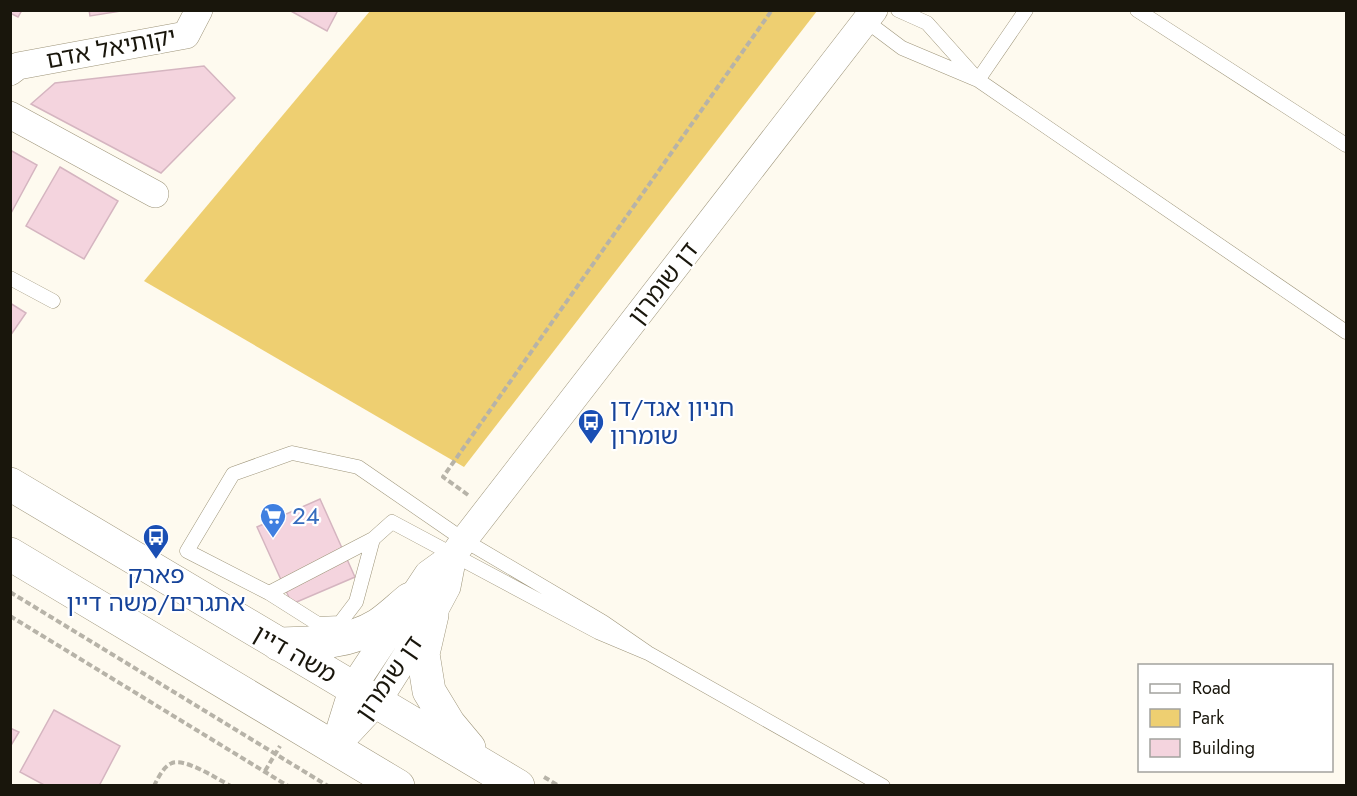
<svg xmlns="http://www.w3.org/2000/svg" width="1357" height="796" viewBox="0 0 1357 796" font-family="Jost,'Noto Sans Hebrew',sans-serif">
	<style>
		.green { fill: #eecf71 }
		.building { fill: #f4d4de; stroke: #d5b5c0; stroke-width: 1.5 }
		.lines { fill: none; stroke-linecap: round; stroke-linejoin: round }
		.service-casing { stroke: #9e957a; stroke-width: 15 }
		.minor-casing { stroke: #9e957a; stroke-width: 28 }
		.secondary-casing { stroke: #9e957a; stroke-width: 34 }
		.path { stroke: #b7b3a8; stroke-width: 4; stroke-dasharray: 6 3; stroke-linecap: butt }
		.service { stroke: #fff; stroke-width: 14 }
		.minor { stroke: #fff; stroke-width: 27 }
		.secondary { stroke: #fff; stroke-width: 33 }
		.labels { text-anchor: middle; stroke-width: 4.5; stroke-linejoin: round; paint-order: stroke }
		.street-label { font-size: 24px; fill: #19160c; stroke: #fff }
		.transit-label { font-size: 24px; fill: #164399; stroke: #fff; text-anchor: start }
		.shop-label { font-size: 24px; fill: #366cbe; stroke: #fff; text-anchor: start }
	</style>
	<rect width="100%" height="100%" fill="#fefaef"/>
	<path class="green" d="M370,11H817L464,467L144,281Z"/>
	<path class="building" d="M10,10H22L18,17L10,13Z
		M89,10H127L90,16Z
		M289,10H338L327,31Z
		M204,66L235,98L161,173L31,104L55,83Z
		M10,150L37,165L10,215Z
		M60,167L118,201L84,259L26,226Z
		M10,303L26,313L10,336Z
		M320,499L355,577L292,604L257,527Z
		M54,710L120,746L99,786H46L20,772Z
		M10,728L19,732L10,747Z"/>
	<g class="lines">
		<g class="service-casing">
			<path id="service" d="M1026,10L978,80L1346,332
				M1137,10L1346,145
				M866,21L902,48L978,80L927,23L898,10
				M10,278L53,301
				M269,593L318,624L340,623L356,602L373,539
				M648,653L598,632L392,522L373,539L269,593L187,551L233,474L292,453L358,467L464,540L603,622L648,653L883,786"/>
		</g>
		<g class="minor-casing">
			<path id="minor" d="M10,72L18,66L186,35L199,10
				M10,115L155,194
				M338,744L377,702L432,615L447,587L453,556
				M334,748L353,687L428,574L453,556L464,540L874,10"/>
		</g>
		<g class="secondary-casing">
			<path id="secondary" d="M10,484L518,786
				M10,554L398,786
				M432,615L423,654L429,691L449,724L469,748
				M278,644C312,643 347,644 378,625C389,618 400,607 410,599"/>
		</g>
		<path class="path" d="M468,495L443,477L772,10
			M10,592L328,786
			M10,616L288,786
			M265,771L280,746
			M544,777L559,786
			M154,786C158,778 163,767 172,763C186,758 217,779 231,786"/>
		<use href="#service" class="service"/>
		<use href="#minor" class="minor"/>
		<use href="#secondary" class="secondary"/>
	</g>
	<defs>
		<g id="bus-pin" transform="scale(1.35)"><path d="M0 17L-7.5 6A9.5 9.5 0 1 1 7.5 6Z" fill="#1a4fb4" stroke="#fff"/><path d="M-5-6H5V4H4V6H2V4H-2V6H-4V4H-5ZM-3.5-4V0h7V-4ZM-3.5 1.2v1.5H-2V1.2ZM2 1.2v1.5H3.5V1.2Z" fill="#fff"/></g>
		<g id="supermarket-pin" transform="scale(1.35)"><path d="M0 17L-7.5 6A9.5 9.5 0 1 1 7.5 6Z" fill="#3f7fe0" stroke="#fff"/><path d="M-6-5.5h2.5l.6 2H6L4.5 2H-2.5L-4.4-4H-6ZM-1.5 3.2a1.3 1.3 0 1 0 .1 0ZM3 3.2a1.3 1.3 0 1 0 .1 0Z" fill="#fff"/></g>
	</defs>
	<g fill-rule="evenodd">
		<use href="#bus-pin" x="591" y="422"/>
		<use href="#supermarket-pin" x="273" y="516"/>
		<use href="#bus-pin" x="156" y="537"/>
	</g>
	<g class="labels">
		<g class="street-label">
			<text transform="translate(111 48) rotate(-11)" y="8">יקותיאל אדם</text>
			<text transform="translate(663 283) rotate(-52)" y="8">דן שומרון</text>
			<text transform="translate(295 654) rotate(30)" y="8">משה דיין</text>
			<text transform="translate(389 678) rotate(-55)" y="8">דן שומרון</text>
		</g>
		<g class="transit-label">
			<text x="610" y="416">חניון אגד/דן<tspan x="610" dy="28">שומרון</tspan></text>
			<text x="156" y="583" text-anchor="middle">פארק<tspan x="156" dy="28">אתגרים/משה דיין</tspan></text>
		</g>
		<g class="shop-label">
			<text x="292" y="524">24</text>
		</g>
	</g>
	<rect width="1357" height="796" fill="none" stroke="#19160c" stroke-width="24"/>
	<rect x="1138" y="664" width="195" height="108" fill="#ffffff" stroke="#a3a29e" stroke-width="1.5"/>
	<rect x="1150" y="684" width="30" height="9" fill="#ffffff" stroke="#a3a29e" stroke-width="1.5"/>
	<text x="1192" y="694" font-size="18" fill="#19160c">Road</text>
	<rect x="1150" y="709" width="30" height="18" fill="#eecf71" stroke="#a3a29e" stroke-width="1.5"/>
	<text x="1192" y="724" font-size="18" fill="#19160c">Park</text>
	<rect x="1150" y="739" width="30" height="18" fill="#f4d4de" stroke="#a3a29e" stroke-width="1.5"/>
	<text x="1192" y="754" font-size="18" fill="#19160c">Building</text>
</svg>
